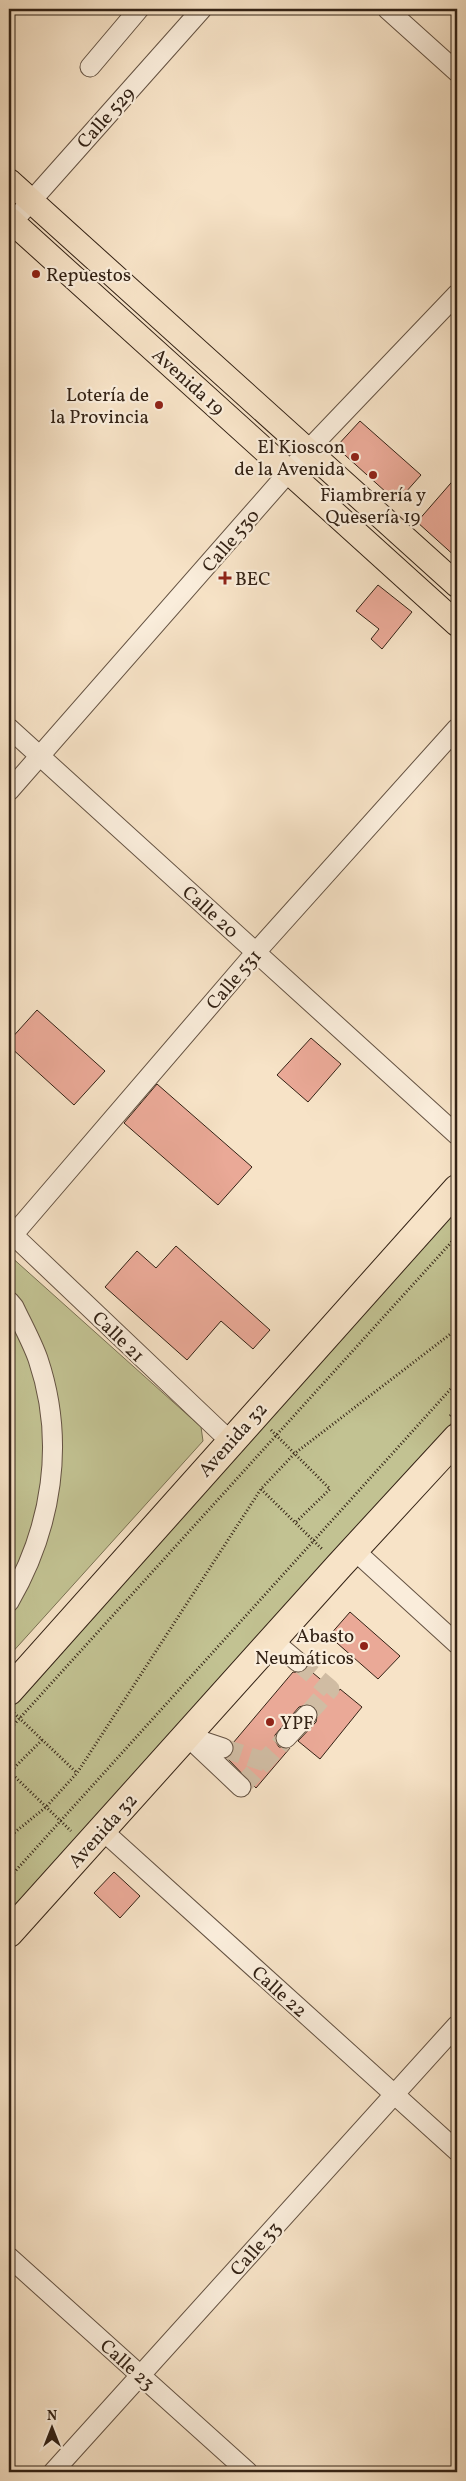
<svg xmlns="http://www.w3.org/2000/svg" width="466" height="2481" viewBox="0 0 466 2481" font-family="Vollkorn,serif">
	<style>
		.green { fill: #c2c292; stroke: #7a7254 }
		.building { fill: #eaa997; stroke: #332215 }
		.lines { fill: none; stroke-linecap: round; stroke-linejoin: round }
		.minor-tunnel { stroke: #d0bca3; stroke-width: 19; stroke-dasharray: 19 9; stroke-linecap: butt }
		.minor-casing { stroke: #645242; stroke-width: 21 }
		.major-casing { stroke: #332215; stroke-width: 26 }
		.highway-casing { stroke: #332215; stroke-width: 30 }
		.path { stroke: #332215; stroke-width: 3; stroke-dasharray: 1 2.5; stroke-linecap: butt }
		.minor { stroke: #faeddb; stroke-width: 19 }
		.major { stroke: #f7e3c7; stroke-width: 24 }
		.highway { stroke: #f7e3c7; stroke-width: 28 }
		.poi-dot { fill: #8f2418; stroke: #faeddb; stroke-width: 2 }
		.labels { text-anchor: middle; stroke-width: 4.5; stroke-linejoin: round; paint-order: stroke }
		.street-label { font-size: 19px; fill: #332215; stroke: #faeddb }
		.poi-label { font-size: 19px; fill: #332215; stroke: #faeddb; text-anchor: start }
	</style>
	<rect width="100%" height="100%" fill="#f7e3c7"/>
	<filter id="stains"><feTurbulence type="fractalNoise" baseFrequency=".004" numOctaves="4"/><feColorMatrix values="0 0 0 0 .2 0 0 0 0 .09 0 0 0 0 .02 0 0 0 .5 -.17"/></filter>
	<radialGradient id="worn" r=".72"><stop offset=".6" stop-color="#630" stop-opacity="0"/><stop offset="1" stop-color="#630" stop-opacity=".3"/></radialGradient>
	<path class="green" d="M457,1206V1417L9,1914V1702Z
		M9,1255L201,1427L203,1441L9,1656Z"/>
	<path class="building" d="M360,421L421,475L397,502L336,447Z
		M457,476V558L417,522Z
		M378,585L412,612L382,649L371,639L379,629L356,611Z
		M37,1010L105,1071L74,1105L9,1046V1041Z
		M311,1038L341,1064L308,1102L277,1075Z
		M157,1084L252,1167L218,1205L124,1123Z
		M176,1246L270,1330L253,1349L221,1321L187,1360L105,1287L137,1251L156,1268Z
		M350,1612L400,1656L378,1679L329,1636Z
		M307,1668L337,1693L340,1689L362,1707L320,1759L298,1741L316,1722L318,1711L310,1704L299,1707L275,1735V1741L279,1747L290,1748L256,1788L227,1758L233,1752V1743L293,1672L301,1673Z
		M114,1872L140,1896L120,1918L94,1893Z"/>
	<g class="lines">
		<path class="minor-tunnel" d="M298,1662L330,1689L307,1715
			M223,1748L265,1762
			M241,1787L286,1738"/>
		<g class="minor-casing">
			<path id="minor" d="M387,9L457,72
				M90,67L139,9
				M9,226L202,9
				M9,728L457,1135
				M9,791L308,450L457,294
				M9,1231L230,1441
				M13,1235L256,952L457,728
				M9,1301L14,1307C22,1324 32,1342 38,1359C66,1442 52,1528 9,1602
				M354,1550L457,1644
				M272,1640L298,1662
				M187,1736L241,1787
				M193,1738L223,1748
				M286,1738L307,1715
				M102,1830L457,2151
				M9,2257L248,2472
				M53,2472L457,2025"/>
		</g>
		<g class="major-casing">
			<path id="major" d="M9,181L457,585
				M9,219L457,624"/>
		</g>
		<g class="highway-casing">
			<path id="highway" d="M9,1691L457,1189
				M9,1933L339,1566L457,1438"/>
		</g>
		<path class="path" d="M450,1416L457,1408
			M271,1430L330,1489L295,1523
			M261,1489L323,1550
			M14,1713L77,1773
			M9,1730L457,1236
			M42,1740L10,1772L71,1831
			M9,1837L46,1807L77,1773L261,1489L294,1454L457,1329
			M9,1878L457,1382"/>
		<use href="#minor" class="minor"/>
		<use href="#major" class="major"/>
		<use href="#highway" class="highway"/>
	</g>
	<g class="poi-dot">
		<circle cx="36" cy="274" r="5"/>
		<circle cx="159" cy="405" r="5"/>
		<circle cx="355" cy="457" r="5"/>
		<circle cx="373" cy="475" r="5"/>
		<path d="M222.5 570.5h5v5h5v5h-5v5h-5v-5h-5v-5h5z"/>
		<circle cx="364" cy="1646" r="5"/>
		<circle cx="270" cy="1722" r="5"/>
	</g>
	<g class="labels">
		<g class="street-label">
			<text transform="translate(105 117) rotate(-48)" y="7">Calle 529</text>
			<text transform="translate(189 381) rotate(42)" y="7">Avenida 19</text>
			<text transform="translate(230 540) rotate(-49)" y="7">Calle 530</text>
			<text transform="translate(211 911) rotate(42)" y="7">Calle 20</text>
			<text transform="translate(233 979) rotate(-49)" y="7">Calle 531</text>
			<text transform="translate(119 1336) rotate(44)" y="7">Calle 21</text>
			<text transform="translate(232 1439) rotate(-48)" y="7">Avenida 32</text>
			<text transform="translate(102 1830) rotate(-48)" y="7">Avenida 32</text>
			<text transform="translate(280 1991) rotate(42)" y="7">Calle 22</text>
			<text transform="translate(255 2248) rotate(-48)" y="7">Calle 33</text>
			<text transform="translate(128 2364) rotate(42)" y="7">Calle 23</text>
		</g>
		<g class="poi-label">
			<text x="46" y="281">Repuestos</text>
			<text x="149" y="401" text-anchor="end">Lotería de<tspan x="149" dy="22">la Provincia</tspan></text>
			<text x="345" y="453" text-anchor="end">El Kioscon<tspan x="345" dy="22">de la Avenida</tspan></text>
			<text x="373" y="501" text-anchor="middle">Fiambrería y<tspan x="373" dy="22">Quesería 19</tspan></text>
			<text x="235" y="585">BEC</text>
			<text x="354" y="1642" text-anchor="end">Abasto<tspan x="354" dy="22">Neumáticos</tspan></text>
			<text x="280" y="1729">YPF</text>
		</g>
	</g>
	<rect width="466" height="2481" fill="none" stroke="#f7e3c7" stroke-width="30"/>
	<rect x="10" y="10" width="446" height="2461" fill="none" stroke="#332215" stroke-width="2.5"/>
	<rect x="15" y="15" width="436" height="2451" fill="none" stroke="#332215"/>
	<g transform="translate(52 2428)" stroke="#faeddb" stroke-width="4" paint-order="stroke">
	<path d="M0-4L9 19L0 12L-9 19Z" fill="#332215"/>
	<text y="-8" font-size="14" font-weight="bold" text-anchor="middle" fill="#332215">N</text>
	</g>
	<rect width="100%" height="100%" filter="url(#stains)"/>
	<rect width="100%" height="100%" fill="url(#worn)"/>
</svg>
